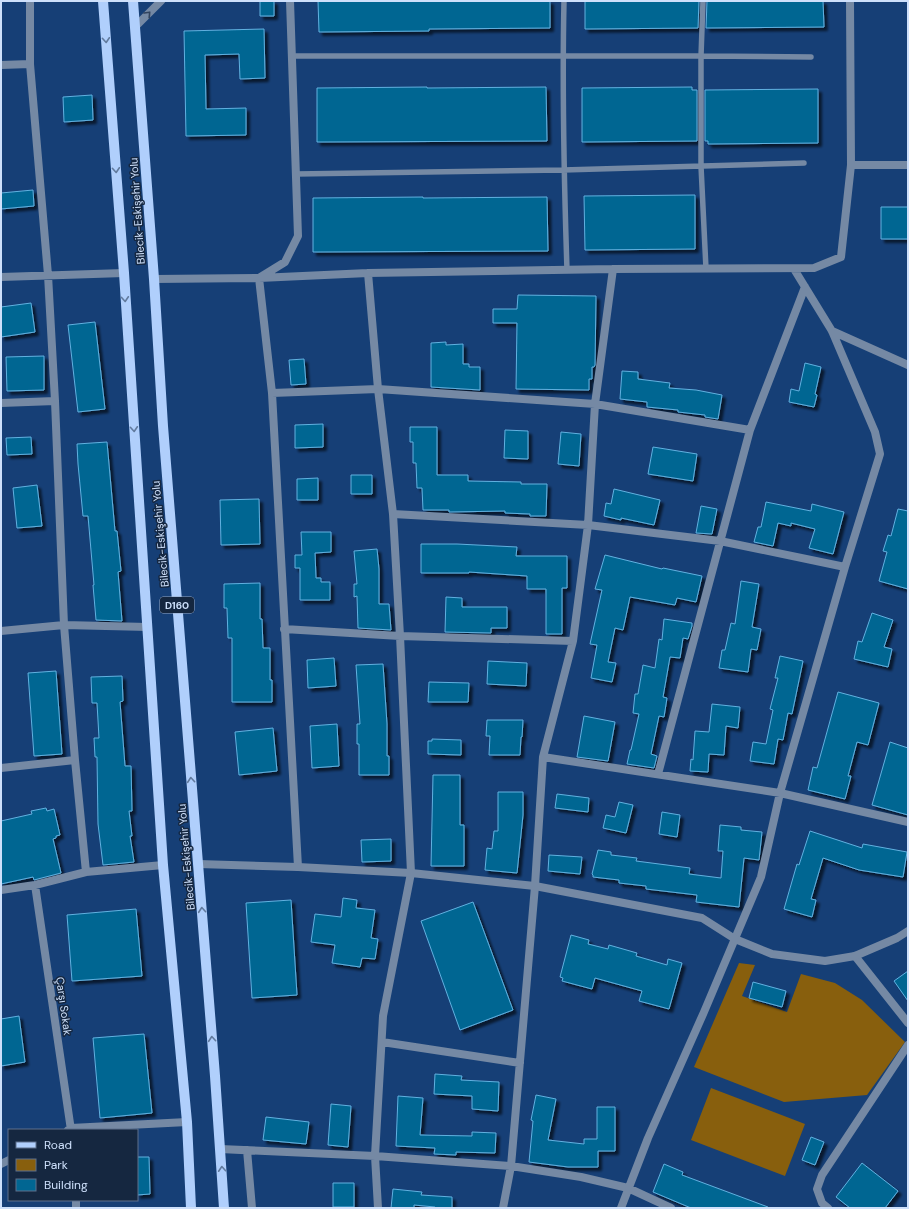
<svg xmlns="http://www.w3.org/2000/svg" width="909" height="1209" viewBox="0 0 909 1209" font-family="'DM Sans',sans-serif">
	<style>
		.green { fill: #885f0d }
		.building { fill: #016692; stroke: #61b1e0; filter: url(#shadow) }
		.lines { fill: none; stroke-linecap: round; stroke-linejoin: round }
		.service { stroke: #7589a4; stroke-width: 5.5 }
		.minor { stroke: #7589a4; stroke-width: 8 }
		.tertiary { stroke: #7589a4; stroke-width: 8 }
		.primary { stroke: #b0cffc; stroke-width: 10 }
		.oneway { stroke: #32445e }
		.oneway2 { stroke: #627b9e }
		.labels { text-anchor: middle; stroke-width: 3; stroke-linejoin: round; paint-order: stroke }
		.shield { fill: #152740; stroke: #96a8c3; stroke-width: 1 }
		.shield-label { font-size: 10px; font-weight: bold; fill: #cee0fb }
		.street-label { font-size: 11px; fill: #cee0fb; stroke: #152740 }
	</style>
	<defs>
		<filter id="shadow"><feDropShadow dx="3.5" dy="3.5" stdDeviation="1" flood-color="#0009"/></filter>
	</defs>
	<rect width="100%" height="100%" fill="#163f76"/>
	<path class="green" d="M739,963L755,965L742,996L787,1012L801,974L835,983L862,1000L905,1042L867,1095L784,1102L694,1067Z
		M711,1088L805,1124L785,1176L691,1140Z"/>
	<path class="building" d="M260,1H274V16H260Z
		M318,1H550V28L429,29V31L319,32Z
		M585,1H699L698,28L585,29Z
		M707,1H823L824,27L706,28Z
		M264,29L265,78L240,79L239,54L205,55L206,109L246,108V135L186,136L184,31Z
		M427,87V88L546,87L547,141L317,142V88Z
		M692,87V90H697V141L582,142V88Z
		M818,89V143L708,144V141H705V90Z
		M92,95L93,120L64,122L63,97Z
		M33,190L34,206L1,209V193Z
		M695,195V249L585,250L584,196Z
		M423,197V198L547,197L548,251L313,252V198Z
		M881,207H908V239H881Z
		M518,295L596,296L595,365L594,367H592V379H589V390L516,389L517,323H493V309H517Z
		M31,303L35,332L1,337V307Z
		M95,322L105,409L78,412L68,325Z
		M446,342V345L463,344V364H469V367H480V390L431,387V343Z
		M44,356V390L7,391L6,357Z
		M304,359L306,384L291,385L289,360Z
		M805,363L821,367L815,394L817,395L814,407L789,402L791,389L799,391Z
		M622,371L638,372V379L670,383L669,388L696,390L722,395L718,419L705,417V415L678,412V410L647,407V402L620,399Z
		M323,424V447L295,448V425Z
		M410,427H437V475H468V481L521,482V484H547L546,516H530V514L505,513V511L449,512V510H423L422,488H417L416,463H413V442H410Z
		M505,430L528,431V459L504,458Z
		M561,432L581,434L579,466L558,464Z
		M31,437L32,454L7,455L6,438Z
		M107,442L115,531H117L121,571L118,572L122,621L96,620L93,585H94L88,516H83L78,464L77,444Z
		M653,447L697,454L693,481L648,474Z
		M351,475H372V494H351Z
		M318,478V500H297V479Z
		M37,485L42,526L17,528L13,488Z
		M614,489L660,500L654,525L621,518V520L604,516L606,503L611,504Z
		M259,499L260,544L221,545L220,500Z
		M766,502L811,511L812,504L844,512L833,554L809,548L815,529L791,523V526L778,523L773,546L754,542L758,527H761Z
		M701,506L717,509L712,534L696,533Z
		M898,509L908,511V589L879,581L887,552L883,551L888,535L891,536Z
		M301,532H331V552L315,553L316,578H321V582H330V600H300V568H295V555H302Z
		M421,544H457L517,547L516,556H567V588H562V634H546V589H527V576L469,572V573H421Z
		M377,549L379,569V604H389L391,630L358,628L357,596L354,597V584H357L354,551Z
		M605,555L662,569L663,568L702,576L696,602L677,598L675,605L630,597L623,630L615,628L608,662L616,663L612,682L591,678L597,645L590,644L602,590L595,589Z
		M741,581L759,584L752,627L761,629L757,650L751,649L748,672L719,668L722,650H725L731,623L735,624Z
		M260,583V619H262L263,648H270V680H272V702H232V638H228L227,608H224V584Z
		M446,597L462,598V607H507V628H491V633L445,632Z
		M872,613L893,620L884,647L892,649L888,667L854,659L858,641L862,642Z
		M664,619L692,623V626L688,639L683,638L680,658L670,657L663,697L667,698L664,717L659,716L651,754L657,756L654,768L627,764L630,750H631L639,714L633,713L635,694H638L643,665L655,668L659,639L662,640Z
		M780,656L803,661L792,714L788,713L783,740L778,739L774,764L750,761L753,742L766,744L773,710L770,709L778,678H775Z
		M334,658L336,686L308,688L307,660Z
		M488,661L527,663L526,686L487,684Z
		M383,664L387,724V756H389V775H359V744H357V724H360L356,665Z
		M56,671L62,754L34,756L28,673Z
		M122,676L123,701L120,702L125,766H131L132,811H129L132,836H130L134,862L103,865L98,824L97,757H95L94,738H99L97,703H92L91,677Z
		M429,682L469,683L468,702H428Z
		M838,692L879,703L868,745L857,742L848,776H851L845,799L808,790L813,767L817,768Z
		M712,704L740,707L738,728L726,726L724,755L709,754L708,772L690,771L691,759L693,760L695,731L709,732Z
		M584,716L615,722L608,761L577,757Z
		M487,720H523L522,737H521L520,755H489L490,736H486Z
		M337,724L339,766L312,768L310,726Z
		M273,728L277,771L239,775L235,732Z
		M432,739L461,740V755L428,754V741H432Z
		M890,742L908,748V815L872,805Z
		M433,775H460V825H464V866H431Z
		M498,792H523V815L517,873L485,870L487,848L492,849L494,831H498Z
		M557,794L589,798L588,812L555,808Z
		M619,802L633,805L626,833L603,828L606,815L615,817Z
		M46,808L47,811L54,809L60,835L56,836V838L53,839L61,873L34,880L33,877L1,884V821L32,814L31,811Z
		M662,812L680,815L677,837L659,834Z
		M720,825L741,827V830L762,832L759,860L744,858L739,907L696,902L697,895L646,889V886L619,883V880L593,877V875L592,874L598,850L611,852V855L637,858L636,861L690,868L689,874L721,878L723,851H718Z
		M810,831L862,848L863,844L907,852L903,877L859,870L823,858L811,899L816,900L812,917L784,909L797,864L799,865Z
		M391,839V861L362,862L361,840Z
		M549,855L582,857L580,874L548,871Z
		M343,898L357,900L356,908L375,910L371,938L378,939L375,959L362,958L360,967L332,963L335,945L311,942L315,914L341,917Z
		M291,900L297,995L252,998L246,903Z
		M473,902L513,1010L460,1030L421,921Z
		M136,909L142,976L72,981L67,915Z
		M571,935L589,940L588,944L608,949L609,945L637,953L636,956L667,965L668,959L682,963L669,1009L639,1001L642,991L595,978L592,989L562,981L563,978L560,977Z
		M908,971V1001L894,981Z
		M753,982L786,991L782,1007L749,998Z
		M19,1016L25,1062L1,1066V1019Z
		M144,1034L152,1113L100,1118L93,1038Z
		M435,1074L462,1076L461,1080L499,1082L498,1111L472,1109V1096L434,1094Z
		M536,1095L556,1099L548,1140L584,1144V1139H597V1107H615V1151H598V1167H568L529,1162L533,1121L531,1120Z
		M398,1096L423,1098L420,1135L472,1136V1132L496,1133L495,1153L456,1152V1155L434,1154L435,1148L396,1146Z
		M331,1104L351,1106L348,1147L328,1145Z
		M266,1117L309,1122L306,1144L263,1140Z
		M811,1137L824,1142L815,1165L802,1160Z
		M137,1157H149L150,1194L137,1195Z
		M862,1163L898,1191L885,1208H850L836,1197Z
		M664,1164L683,1172L682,1175L768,1207V1208H691L653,1192Z
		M333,1183H354V1207H333Z
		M393,1189L422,1192L421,1195L452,1197V1208H435V1207L414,1205V1208H391Z"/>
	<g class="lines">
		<path class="service" d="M564,1C562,91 564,180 567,270
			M703,1L701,56V166L706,269
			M292,56H701L811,57
			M296,174L563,170L804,163"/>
		<path class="minor" d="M30,1V64L48,275L55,401L64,625L75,760L86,872
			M290,1L298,236L285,262L259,278L272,393L298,867
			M135,27L161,1
			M1,65L30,64
			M851,165H908
			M368,273L378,389L393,514L400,636L411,873L383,1016L375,1156L378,1208
			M1,277L124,273
			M154,279L259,278L368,273L613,269L814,268L841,257L851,165L850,1
			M832,331L908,365
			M272,393L378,389L595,404L750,430
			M1,403L55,401
			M393,514L588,525L720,541L845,567
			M284,629L400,636L573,641
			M1,631L64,625L148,627
			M543,757L780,793L908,822
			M1,768L75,760
			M658,774L750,430L805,287
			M35,885L71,1130
			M1,890L35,885L86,872L163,865
			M855,956L908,1023
			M382,1042L520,1063
			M68,1130L71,1128L187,1122
			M220,1149L375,1156L511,1166L581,1177L628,1188L671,1208
			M247,1150L252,1208
			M1,1164L9,1160
			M76,1200V1208
			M503,1208L511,1166L535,886L543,757L573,641L588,525L595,404L613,269
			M621,1208L648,1138L704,1012L761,877L780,793L845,567L880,454L875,432L832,331L794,269
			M828,1208L822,1203L817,1189L822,1175L908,1045"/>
		<path class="tertiary" d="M198,864L298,867L411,873L535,886L702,918L735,939L772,954L825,961L855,956L897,938L908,931"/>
		<path class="primary" d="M103,1L124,273L163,865L187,1122L191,1208
			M133,1L154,279L163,426L215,1076L224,1208"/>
	</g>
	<defs><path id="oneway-chevron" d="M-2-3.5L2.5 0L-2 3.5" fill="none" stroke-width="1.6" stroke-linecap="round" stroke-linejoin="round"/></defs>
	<use class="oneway" href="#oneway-chevron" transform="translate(148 14) rotate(-47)"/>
	<g class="oneway2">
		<use href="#oneway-chevron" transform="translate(106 40) rotate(86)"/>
		<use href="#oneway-chevron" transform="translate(116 170) rotate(86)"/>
		<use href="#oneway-chevron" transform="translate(125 299) rotate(86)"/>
		<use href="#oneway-chevron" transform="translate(134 429) rotate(86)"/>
		<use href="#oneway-chevron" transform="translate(191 780) rotate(-95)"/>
		<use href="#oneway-chevron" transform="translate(202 910) rotate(-95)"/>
		<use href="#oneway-chevron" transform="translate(212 1039) rotate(-95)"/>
		<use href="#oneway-chevron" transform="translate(222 1169) rotate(-94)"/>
	</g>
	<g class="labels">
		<rect class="shield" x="160" y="597" width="34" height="16" rx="3"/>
		<g class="shield-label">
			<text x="177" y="609">D160</text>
		</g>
		<g class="street-label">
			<text transform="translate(137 211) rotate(-94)" y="4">Bilecik-Eskişehir Yolu</text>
			<text transform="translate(160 534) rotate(-95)" y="4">Bilecik-Eskişehir Yolu</text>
			<text transform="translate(186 857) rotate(-95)" y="4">Bilecik-Eskişehir Yolu</text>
			<text transform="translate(64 1006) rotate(82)" y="4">Çarşı Sokak</text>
		</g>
	</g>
	<rect width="909" height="1209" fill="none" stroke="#cee0fb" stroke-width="4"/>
	<rect x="8" y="1129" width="130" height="72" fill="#152740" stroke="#5f718b"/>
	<rect x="16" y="1142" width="20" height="6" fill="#b0cffc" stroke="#5f718b"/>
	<text x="44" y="1149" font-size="12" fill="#cee0fb">Road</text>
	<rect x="16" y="1159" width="20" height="12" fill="#885f0d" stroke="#5f718b"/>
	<text x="44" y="1169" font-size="12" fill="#cee0fb">Park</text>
	<rect x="16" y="1179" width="20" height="12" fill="#016692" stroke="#5f718b"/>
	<text x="44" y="1189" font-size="12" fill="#cee0fb">Building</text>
</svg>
